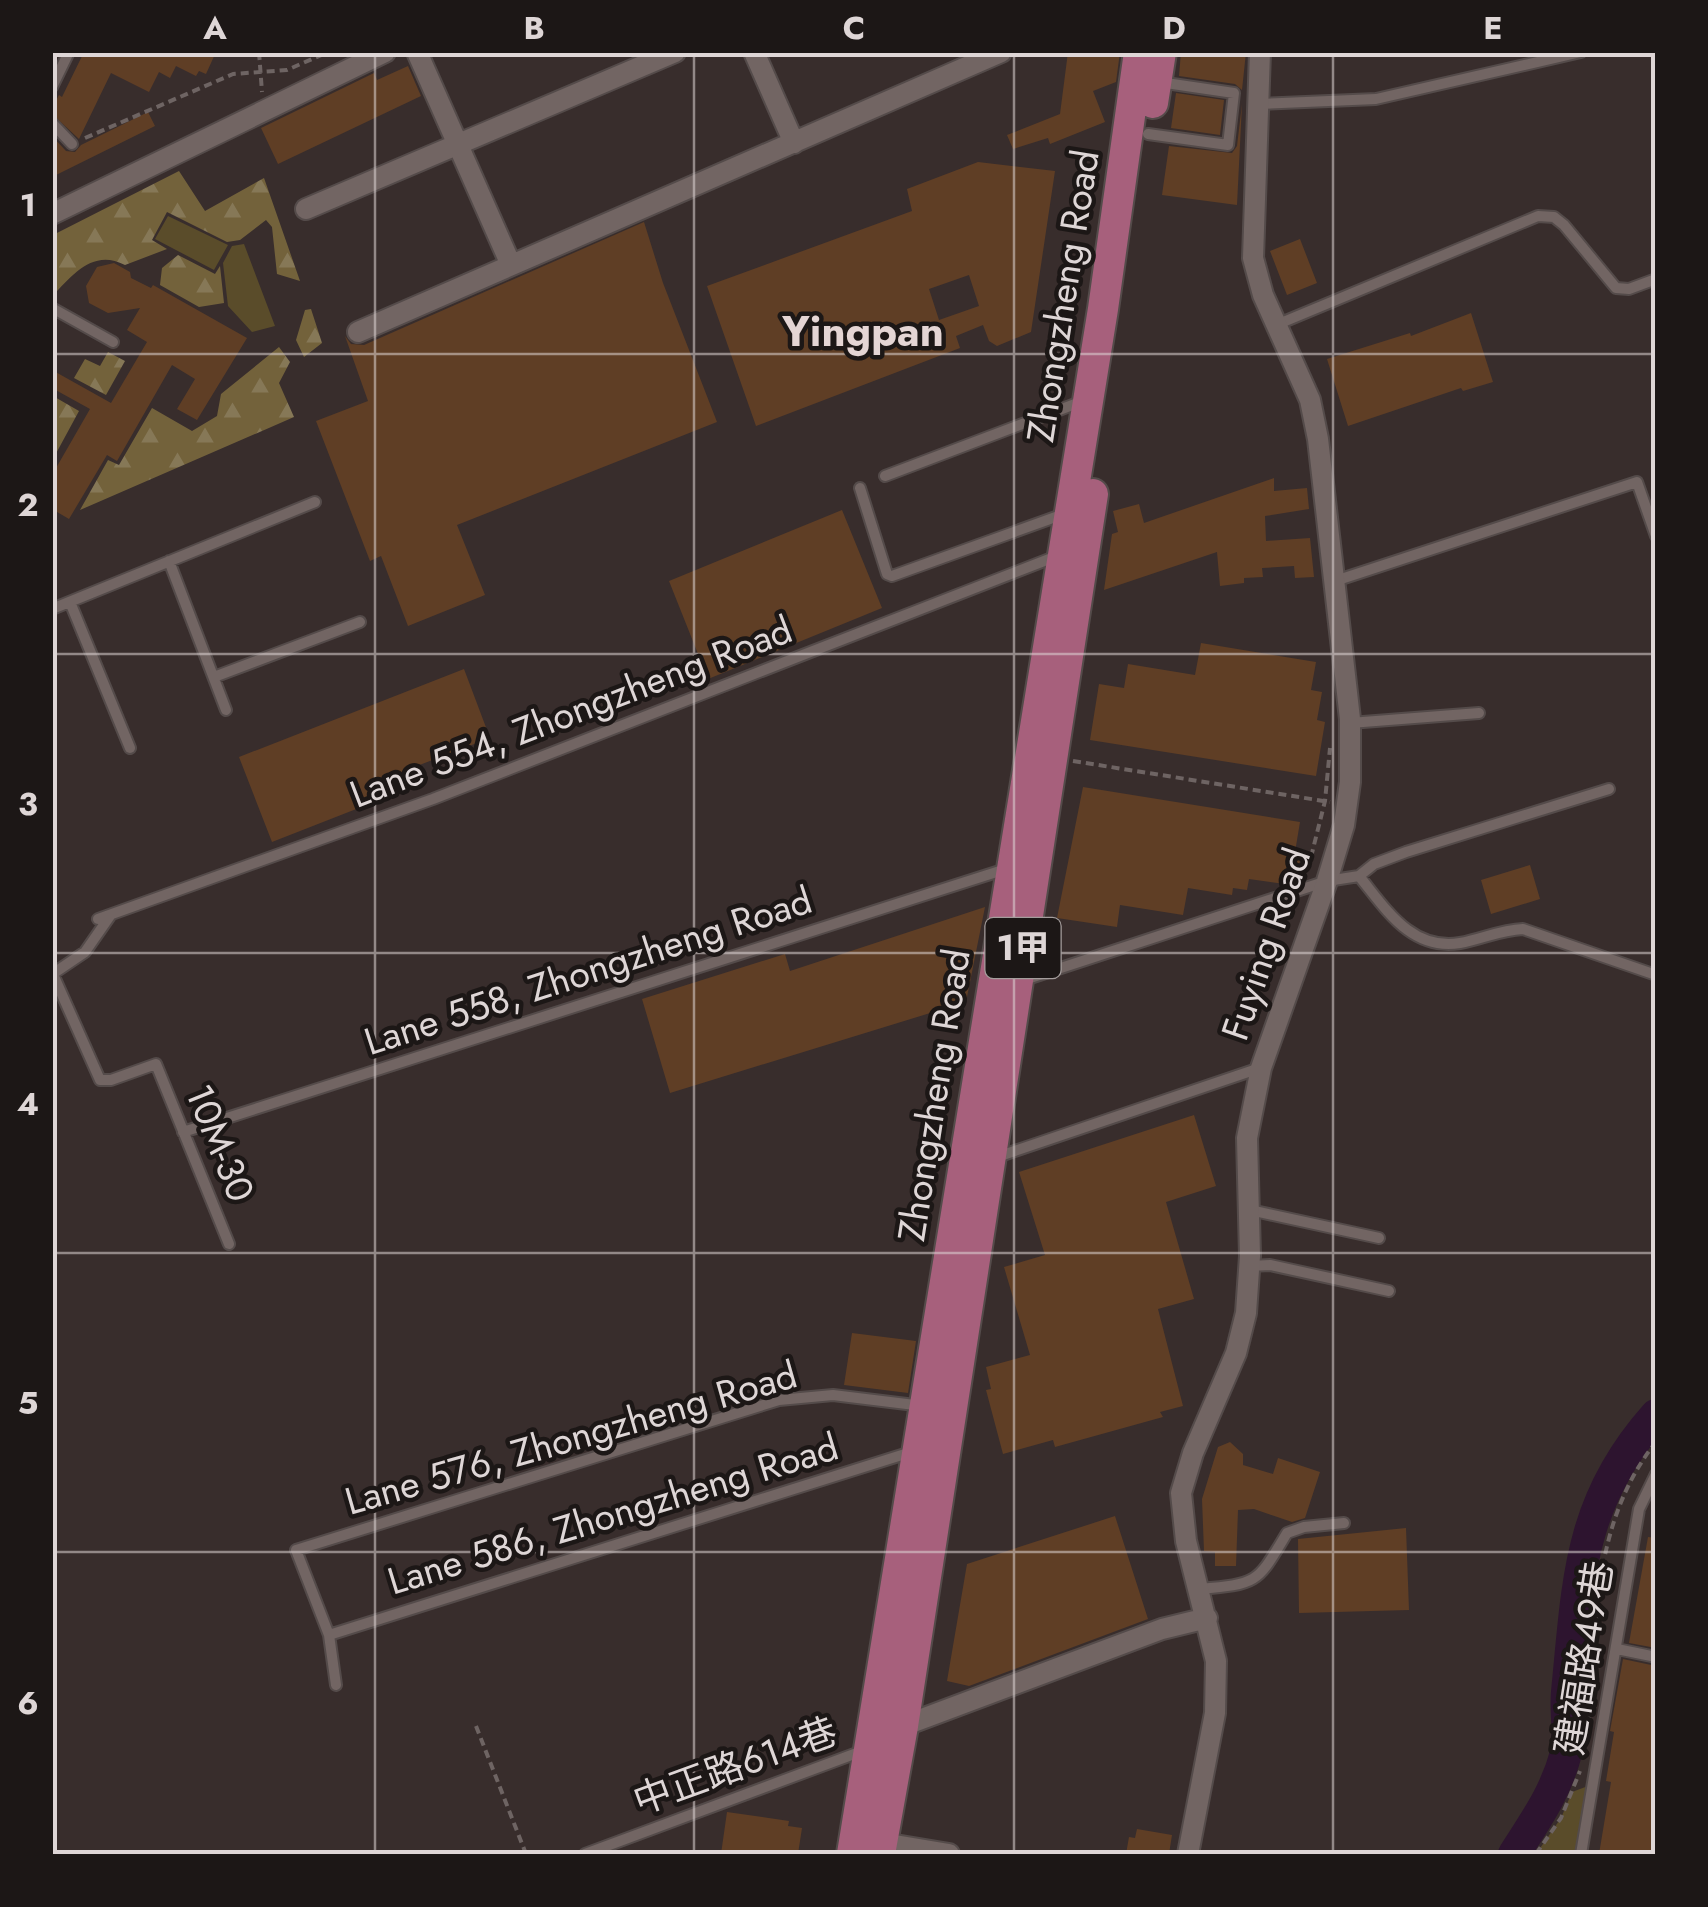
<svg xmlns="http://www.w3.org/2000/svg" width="1708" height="1907" viewBox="0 0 1708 1907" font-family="Jost,'Noto Sans TC',sans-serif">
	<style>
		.green { fill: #5a4c2a }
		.forest { fill: url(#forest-firs) }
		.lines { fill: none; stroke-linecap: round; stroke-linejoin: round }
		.river { stroke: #2d142f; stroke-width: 32 }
		.building { fill: #5f3e25; fill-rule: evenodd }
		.lane-casing { stroke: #544b4a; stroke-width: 14 }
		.street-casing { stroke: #544b4a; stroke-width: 24 }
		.primary-casing { stroke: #544b4a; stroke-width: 34 }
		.path { stroke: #6e6463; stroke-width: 4; stroke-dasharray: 8 5; stroke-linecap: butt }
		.lane { stroke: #726563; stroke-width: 10 }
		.street { stroke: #726563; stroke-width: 20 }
		.primary { stroke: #a7607c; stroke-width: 30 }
		.grid { fill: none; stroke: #ded6d6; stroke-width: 2.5; stroke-opacity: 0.55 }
		.labels { text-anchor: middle; stroke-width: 9; stroke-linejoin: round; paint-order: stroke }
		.shield { fill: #1c1716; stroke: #a49d9c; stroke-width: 2.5 }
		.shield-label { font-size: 35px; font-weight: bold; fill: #ded6d6 }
		.street-label { font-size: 38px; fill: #ded6d6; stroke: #1c1716 }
		.quarter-label { font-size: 42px; font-weight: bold; fill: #e4d5d4; stroke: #1c1716 }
		.neatline { fill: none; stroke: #ded6d6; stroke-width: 4 }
		.grid-label { font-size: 32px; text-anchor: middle; font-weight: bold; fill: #ded6d6 }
	</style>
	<defs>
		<pattern id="forest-firs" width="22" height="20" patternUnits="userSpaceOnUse" patternTransform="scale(2.5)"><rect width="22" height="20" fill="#73623b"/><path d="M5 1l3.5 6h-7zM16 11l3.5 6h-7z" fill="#867857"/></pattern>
	</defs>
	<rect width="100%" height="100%" fill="#382d2c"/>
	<path class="green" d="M168,216L228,245L214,270L155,239Z
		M244,244L275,326L252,332L228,306L223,263L232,246Z
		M1588,1786L1576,1854H1536L1561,1818L1572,1792Z"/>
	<path class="forest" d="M179,171L205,211L264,178L300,281L277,274L272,227L266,220L240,240L227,242L167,212L152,240L167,249L125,265C93,248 73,275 53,295V235Z
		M178,255L215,274L220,266L224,303L199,307L160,285L162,268Z
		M311,309L322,343L304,357L296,340L305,310Z
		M279,347L290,362L279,383L294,417L80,510L108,460L119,465L152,408L192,431L217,416L221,394Z
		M108,352L125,361L106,395L74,378L85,359L100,366Z
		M53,396L79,411L53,459Z"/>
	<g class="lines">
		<path class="river" d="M1514,1854C1535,1821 1556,1792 1566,1753C1570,1734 1565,1712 1567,1692C1578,1582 1578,1502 1656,1415"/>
	</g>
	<path class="building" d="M84,52H216L206,74L199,71L196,76L176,66L170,78L159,72L149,92L111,73L79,139L52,114V108L59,95L62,97Z
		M1068,52H1120L1116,82L1093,91L1105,122L1050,144L1048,138L1013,149L1007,135L1060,114Z
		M1181,52H1246L1242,90L1235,84L1179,76Z
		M408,66L421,96L278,164L261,128L374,73L377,80Z
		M1176,93L1224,100L1220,135L1171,128Z
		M1242,104L1237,205L1162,195L1169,146L1232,153L1237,146Z
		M148,112L155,126L52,177V136L66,151L75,152L81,145Z
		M978,162L1055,171L1031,332L997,346L989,341L983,325L956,336L960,348L756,426L707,286L912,211L907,189ZM969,275L979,306L939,320L929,289Z
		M644,222L663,283L717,422L457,525L485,595L408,626L381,556L370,561L316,421L368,401L345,336L351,344L364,345Z
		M1300,239L1317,283L1287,295L1270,251Z
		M114,263L130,272L131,278L151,288L153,285L247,338L197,420L177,409L195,379L172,365L117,461L107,455L69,519L52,509V475L90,409L52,388V370L111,403L147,342L127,330L140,308L108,313L89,303L86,286L97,267Z
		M1471,313L1493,382L1463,391L1461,388L1348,426L1327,359L1410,333L1411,336Z
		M1274,478V491L1307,488L1309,509L1265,516L1266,541L1310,538L1314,577L1295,578L1294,566L1262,568L1263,577L1244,578V583L1220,586L1217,552L1104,590L1112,534L1118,532L1113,511L1139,504L1144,523Z
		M842,510L882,608L708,679L669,581Z
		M1201,643L1316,662L1311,690L1322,692L1317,720L1325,722L1316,776L1090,740L1099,684L1124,688L1128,664L1195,675Z
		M464,669L490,738L409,769L415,786L272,842L239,757Z
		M1083,787L1300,822L1295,852L1301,853L1297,880L1286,878L1285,884L1249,879L1247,890L1233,888L1232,895L1188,888L1183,915L1120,905L1117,927L1057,918Z
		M1530,865L1540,899L1491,914L1481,880Z
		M985,907L966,1002L670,1093L642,999L785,954L790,971Z
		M1194,1115L1216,1186L1166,1202L1194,1299L1158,1309L1183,1406L1160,1412L1163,1417L1055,1447L1053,1440L1003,1454L986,1390L991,1389L986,1367L1030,1355L1004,1267L1045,1255L1019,1172Z
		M852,1333L916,1341L908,1393L844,1385Z
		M1230,1442L1243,1454V1465L1273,1474L1278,1458L1320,1472L1305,1518L1292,1522L1254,1509L1238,1510L1236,1566H1215V1552L1204,1551L1202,1499L1218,1447Z
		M1115,1516L1148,1619L969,1686L947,1681L967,1564Z
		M1406,1528L1409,1610L1299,1613L1298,1539Z
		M1648,1537L1656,1538V1648L1629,1643Z
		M1623,1659L1656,1666V1854H1599L1611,1782L1606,1781L1614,1732L1610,1731Z
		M727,1812L789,1821L788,1826L802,1828L798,1854H721Z
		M1137,1829L1172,1835L1169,1854H1126L1129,1837L1135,1838Z"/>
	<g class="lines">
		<g class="lane-casing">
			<path id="lane" d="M52,87L69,52
				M1258,104L1376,99L1581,52
				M52,123L72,144
				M1148,134L1228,145L1234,93L1159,82
				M52,308L113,342
				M1276,325L1538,216L1554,217L1564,225L1616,288L1629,289L1656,279
				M885,476L1083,401
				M860,488L887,574L892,576L1064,514
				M169,561L226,710
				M1335,581L1637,482L1656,536
				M70,602L130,748
				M52,609L315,502
				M214,677L360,622
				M1350,723L1479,713
				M1359,876L1374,864L1406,852L1609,789
				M98,919L433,799L1057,556
				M52,972L100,1080H111L156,1064L229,1244
				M54,973L85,952L110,916
				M1021,981L1327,881L1359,876C1386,909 1411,951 1460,943C1482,939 1500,930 1523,929L1656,975
				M183,1132L1006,869
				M997,1157L1260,1068
				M1250,1210L1379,1238
				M1250,1266L1270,1265L1389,1291
				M1199,1589C1259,1584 1257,1583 1287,1533L1304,1527L1344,1523
				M329,1635L905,1454L915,1455
				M1617,1649L1656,1657
				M336,1685L329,1635L296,1550L779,1400L833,1395L923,1406
				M585,1854L865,1750
				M1581,1854L1639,1509L1656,1474"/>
		</g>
		<g class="street-casing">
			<path id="street" d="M417,52L511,265
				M754,52L794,143
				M306,209L675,52
				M52,214L385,52
				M358,332L1001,52
				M903,1726L1162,1629L1207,1618
				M871,1841L949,1854
				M1188,1854L1215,1713L1216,1661L1186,1541L1181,1493L1193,1453L1236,1353L1246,1313L1250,1256L1247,1138L1261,1068L1327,881L1344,825L1350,782V719L1318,439L1310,400L1263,295L1253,258L1260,52"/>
		</g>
		<g class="primary-casing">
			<path id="primary" d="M1153,103L1161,52
				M852,1854L1103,309L1139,52
				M880,1854L903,1726L1093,494"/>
		</g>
		<path class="path" d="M259,52L262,92
			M85,138L233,74L287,70L328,52
			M1073,761L1330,802
			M1311,857L1325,801L1330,748
			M1588,1722C1596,1626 1592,1522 1656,1442
			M476,1726L526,1854
			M655,1854H662
			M1536,1854L1561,1818L1580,1771"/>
		<use href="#lane" class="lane"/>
		<use href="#street" class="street"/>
		<use href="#primary" class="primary"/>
	</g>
	<path class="grid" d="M375,52V1854M694,52V1854M1014,52V1854M1333,52V1854M52,354H1656M52,654H1656M52,953H1656M52,1253H1656M52,1552H1656"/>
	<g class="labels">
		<rect class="shield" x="985.5" y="918" width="75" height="60" rx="8"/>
		<g class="shield-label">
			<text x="1023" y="960">1甲</text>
		</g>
		<g class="street-label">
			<text transform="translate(1063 296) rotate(-81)" y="13">Zhongzheng Road</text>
			<text transform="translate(571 712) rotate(-21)" y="13">Lane 554, Zhongzheng Road</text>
			<text transform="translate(1266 944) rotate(-71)" y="13">Fuying Road</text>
			<text transform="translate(588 971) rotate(-18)" y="13">Lane 558, Zhongzheng Road</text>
			<text transform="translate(934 1095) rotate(-81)" y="13">Zhongzheng Road</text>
			<text transform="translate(220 1143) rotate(68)" y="13">10M-30</text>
			<text transform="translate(571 1438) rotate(-16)" y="13">Lane 576, Zhongzheng Road</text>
			<text transform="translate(613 1514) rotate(-17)" y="13">Lane 586, Zhongzheng Road</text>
			<text transform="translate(1584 1658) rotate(-81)" y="13">建福路49巷</text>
			<text transform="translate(735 1766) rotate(-20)" y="13">中正路614巷</text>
		</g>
		<g class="quarter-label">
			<text x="863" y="346">Yingpan</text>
		</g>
	</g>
	<rect width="1708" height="1907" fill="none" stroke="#1c1716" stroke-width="110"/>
	<rect x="55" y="55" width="1598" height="1797" class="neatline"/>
	<g class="grid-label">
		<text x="215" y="39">A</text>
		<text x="534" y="39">B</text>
		<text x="854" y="39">C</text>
		<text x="1174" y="39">D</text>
		<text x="1493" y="39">E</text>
		<text x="28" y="216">1</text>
		<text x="28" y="516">2</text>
		<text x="28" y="815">3</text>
		<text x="28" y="1115">4</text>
		<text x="28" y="1414">5</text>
		<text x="28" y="1714">6</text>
	</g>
</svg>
